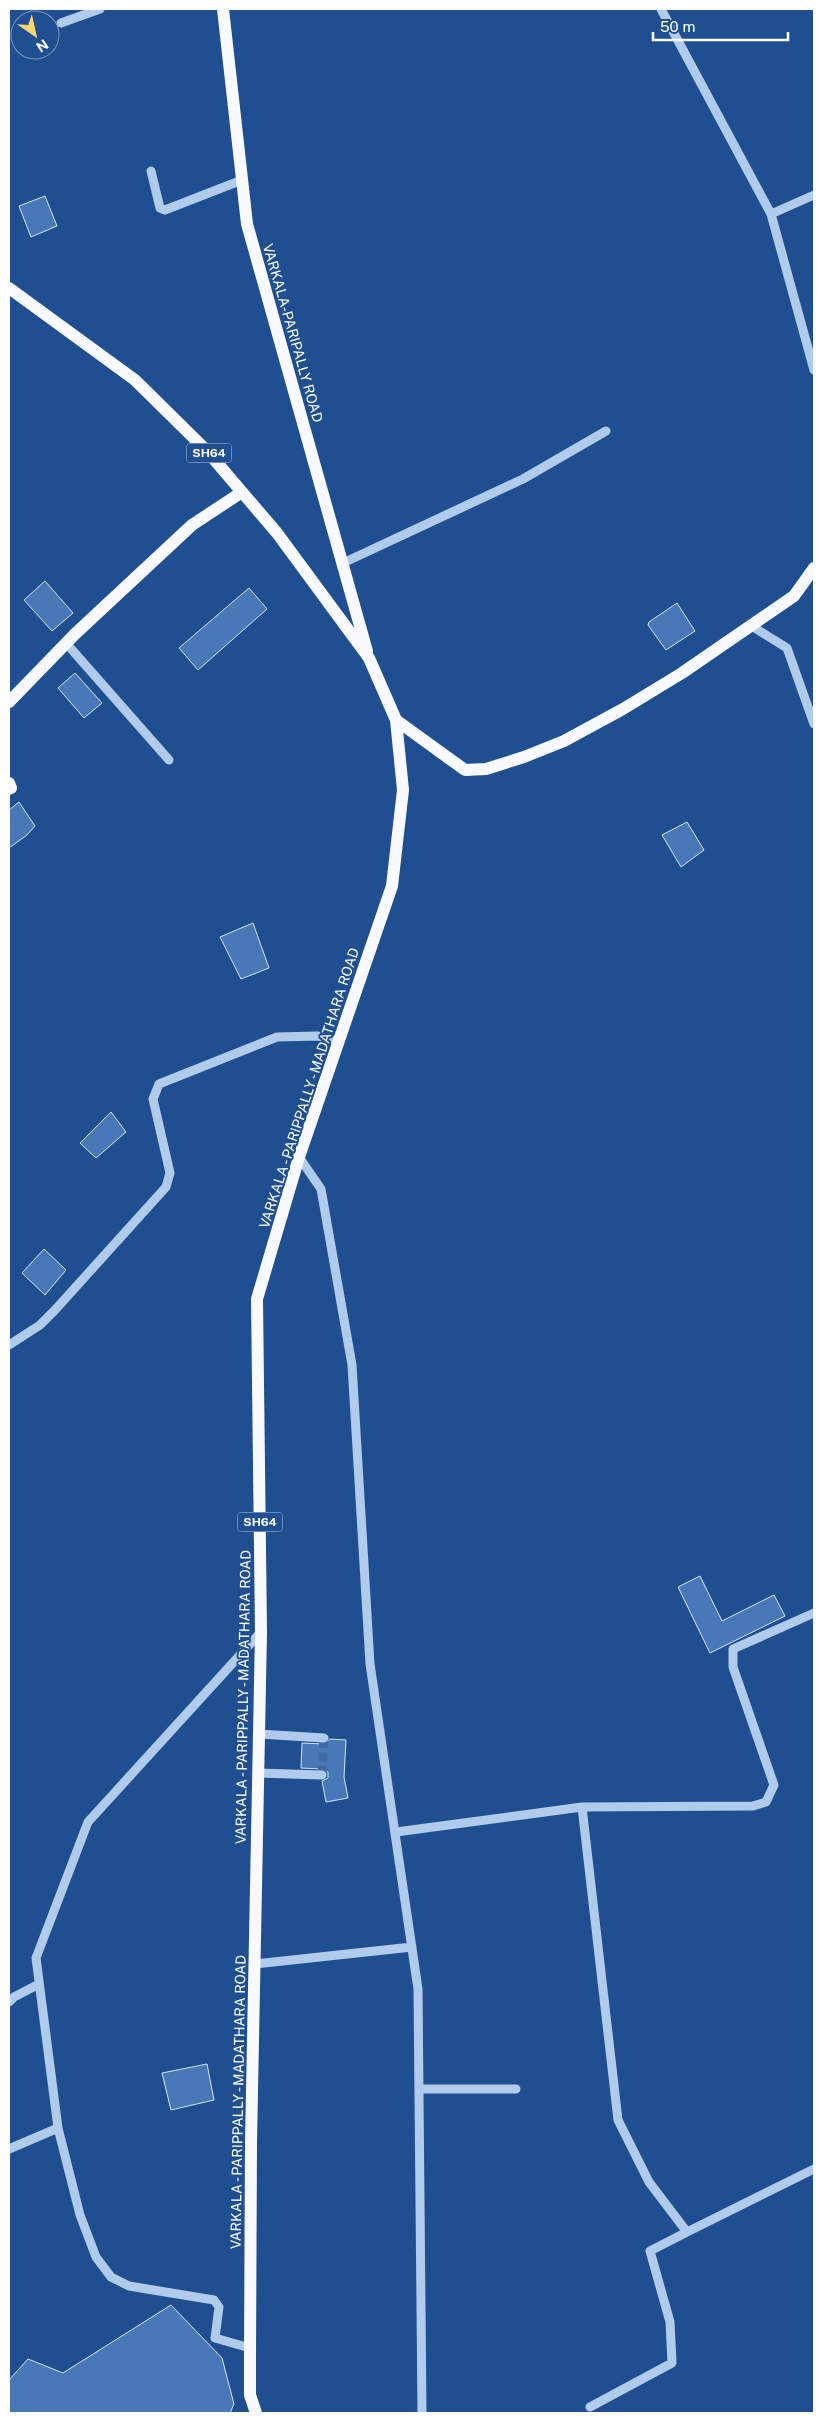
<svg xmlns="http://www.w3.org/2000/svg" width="823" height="2422" viewBox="0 0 823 2422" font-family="'Public Sans',sans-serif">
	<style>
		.building { fill: #4978b9; stroke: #d7e6fa }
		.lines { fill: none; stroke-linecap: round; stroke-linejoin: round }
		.minor-tunnel { stroke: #4169a2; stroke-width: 9; stroke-dasharray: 9 4.5; stroke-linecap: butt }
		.minor { stroke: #b1cbed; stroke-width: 9 }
		.major { stroke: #f8faff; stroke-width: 12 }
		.labels { text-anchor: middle; stroke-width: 4; stroke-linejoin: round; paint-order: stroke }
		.shield { fill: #204f91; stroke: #bccade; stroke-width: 1 }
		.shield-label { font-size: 12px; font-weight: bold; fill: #fff }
		.street-label { font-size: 14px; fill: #fff; stroke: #204f91 }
	</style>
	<rect width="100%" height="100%" fill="#204f91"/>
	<path class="building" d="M45,196L57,226L31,237L19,206Z
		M45,581L73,613L52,631L24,600Z
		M249,588L267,609L198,670L179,648Z
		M677,603L695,631L666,650L648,625L649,622Z
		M75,673L102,703L84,718L58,688Z
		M19,802L35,826L27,835L9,848V810Z
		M687,822L704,850L681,867L662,835Z
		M253,923L269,968L241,979L220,937Z
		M111,1112L126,1132L96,1158L80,1143Z
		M44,1249L66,1270L45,1295L22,1273Z
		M700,1576L722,1621L774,1595L785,1616L710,1653L678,1587Z
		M330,1739L346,1740L344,1777L348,1798L326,1802L322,1781L328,1778V1772L322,1769L301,1768L302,1743L324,1744Z
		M207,2064L214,2100L171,2110L162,2073Z
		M171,2305L222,2358L234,2404L230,2413H9V2380L28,2359L63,2373Z"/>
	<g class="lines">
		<path class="minor-tunnel" d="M322,1775L324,1738"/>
		<path class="minor" d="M661,9L771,214L814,195
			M61,23L100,9
			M151,171L160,208L165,210L242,180
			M771,214L814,370
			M343,563L523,479L606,431
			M750,625L787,648L814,724
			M66,643L169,760
			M299,1157L321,1189L352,1365L370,1664L418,1989L422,2413
			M9,1345L40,1325L55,1310L166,1187L170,1173L153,1099L159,1084L277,1037L318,1036L338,1042
			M259,1734L324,1738
			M258,1773L322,1775
			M582,1807L618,2120L649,2182L687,2232L814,2169
			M396,1832L582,1807L753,1806L766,1802L774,1785L733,1667V1649L814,1613
			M255,1964L412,1947
			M9,2002L14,1997L39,1984
			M420,2089H516
			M9,2149L58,2128
			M250,2348L215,2338L219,2307L214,2300L129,2286L111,2277L96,2257L80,2215L58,2128L36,1958L88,1822L261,1632
			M590,2407L672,2363L670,2322L650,2251L687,2232"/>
		<path class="major" d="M223,9L247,224L367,651
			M9,288L135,380L207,451L277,533L369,658L396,720L403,790L392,886L299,1157L257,1299L261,1632L251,2142L250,2356V2395L256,2413
			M9,702L75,634L192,525L242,492
			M396,720L465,770L486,769L524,757L564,741L623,709L682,673L794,596L814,568
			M9,783L11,788L9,789"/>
	</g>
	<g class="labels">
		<g class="shield">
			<rect x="186.5" y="443.5" width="45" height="19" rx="4"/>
			<rect x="237.5" y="1512.5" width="45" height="19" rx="4"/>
		</g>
		<g class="shield-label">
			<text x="209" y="457">SH64</text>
			<text x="260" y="1526">SH64</text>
		</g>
		<g class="street-label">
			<text transform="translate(293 333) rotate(74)" y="5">VARKALA-PARIPALLY ROAD</text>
			<text transform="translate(309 1088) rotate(-72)" y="5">VARKALA - PARIPPALLY - MADATHARA ROAD</text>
			<text transform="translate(243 1697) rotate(-89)" y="5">VARKALA - PARIPPALLY - MADATHARA ROAD</text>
			<text transform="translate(238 2102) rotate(-89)" y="5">VARKALA - PARIPPALLY - MADATHARA ROAD</text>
		</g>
	</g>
	<rect width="823" height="2422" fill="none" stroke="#ffffff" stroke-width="20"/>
	<g transform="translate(35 35) rotate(146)"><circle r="24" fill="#204f91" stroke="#7995bd"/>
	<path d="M0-4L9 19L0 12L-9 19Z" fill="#fad672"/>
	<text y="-8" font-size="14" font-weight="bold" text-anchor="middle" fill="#ffffff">N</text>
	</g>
	<path d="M653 32v8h135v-8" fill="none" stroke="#ffffff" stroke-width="2.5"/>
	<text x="660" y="32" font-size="15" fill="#ffffff" stroke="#204f91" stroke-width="4" paint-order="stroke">50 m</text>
</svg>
